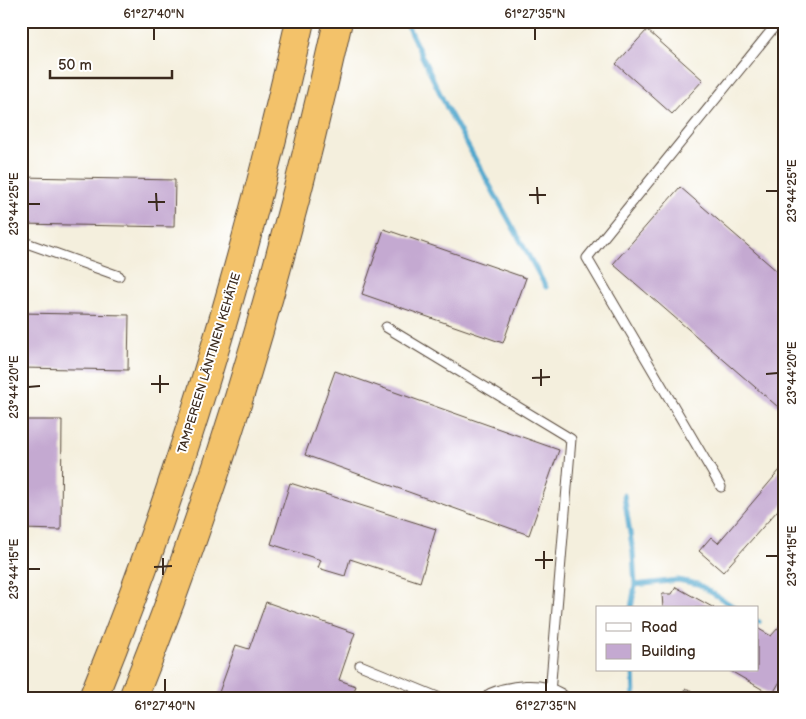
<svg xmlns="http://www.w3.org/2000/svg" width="806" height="719" viewBox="0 0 806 719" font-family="'Balsamiq Sans',sans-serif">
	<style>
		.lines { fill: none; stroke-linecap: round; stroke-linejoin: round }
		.stream { stroke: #51a7cd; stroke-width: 5 }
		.building { fill: #c4a9d1 }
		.lane-casing { stroke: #57483b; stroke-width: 11 }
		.street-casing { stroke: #57483b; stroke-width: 21 }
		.highway-casing { stroke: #57483b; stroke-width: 30 }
		.lane { stroke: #fff; stroke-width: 9 }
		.street { stroke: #fff; stroke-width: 19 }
		.highway { stroke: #f3c26a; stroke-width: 28 }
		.ticks { fill: none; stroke: #3b2a1e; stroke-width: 2 }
		.labels { text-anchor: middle; stroke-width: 4; stroke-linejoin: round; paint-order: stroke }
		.street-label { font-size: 12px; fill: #3b2a1e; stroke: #fff }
		.neatline { fill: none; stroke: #3b2a1e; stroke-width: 2 }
		.ticks-label { font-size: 12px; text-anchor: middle; fill: #3b2a1e }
	</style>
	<rect width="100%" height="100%" fill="#fff"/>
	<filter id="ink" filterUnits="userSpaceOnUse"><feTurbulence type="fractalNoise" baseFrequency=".02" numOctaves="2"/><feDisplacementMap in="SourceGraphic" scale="10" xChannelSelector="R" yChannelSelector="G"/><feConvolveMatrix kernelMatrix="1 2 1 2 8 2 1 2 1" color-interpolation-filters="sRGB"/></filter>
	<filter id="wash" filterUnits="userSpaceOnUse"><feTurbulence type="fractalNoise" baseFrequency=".0096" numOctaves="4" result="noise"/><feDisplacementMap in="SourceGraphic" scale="20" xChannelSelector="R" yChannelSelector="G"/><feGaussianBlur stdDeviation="1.12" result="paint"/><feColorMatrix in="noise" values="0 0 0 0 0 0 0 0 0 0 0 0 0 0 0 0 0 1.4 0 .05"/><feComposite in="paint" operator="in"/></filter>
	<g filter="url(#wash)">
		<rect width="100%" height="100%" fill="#f4efdd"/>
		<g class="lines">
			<path class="stream" d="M405,21L448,110L546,287
				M624,495L633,552L635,585L631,608
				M635,585L678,580L698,584L736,608
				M757,621L759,622
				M633,670L634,698"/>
		</g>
		<g id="blocks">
			<path class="building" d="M647,30L703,80L672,114L616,64Z
				M21,177L175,180L174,227L21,224Z
				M680,187L785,278V413L613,264Z
				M384,229L526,278L503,343L362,294Z
				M21,313L129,315L128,370L21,368Z
				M335,371L559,450L529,535L305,455Z
				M21,420H62L61,530L21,529Z
				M785,464V502L723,572L699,551L711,537L718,543Z
				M290,483L436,529L420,582L350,559L345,576L318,568L321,560L271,544Z
				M676,587L714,608H663L662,594H672Z
				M266,602L355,633L339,680L356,686L351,698H217L236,645L249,649Z
				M785,620V673L772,695L729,670H757V628L771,636Z"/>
		</g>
	</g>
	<g filter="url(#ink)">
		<use href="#blocks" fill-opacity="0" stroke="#57483b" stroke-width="1"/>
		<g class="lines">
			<g class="lane-casing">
				<path id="lane" d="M21,241L119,276
					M386,327L571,439L550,693
					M721,487L587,258L779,21
					M360,665L440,698
					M685,698L687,694L691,698"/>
			</g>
			<g class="street-casing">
				<path id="street" d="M492,698C512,690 540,686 559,698"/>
			</g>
			<g class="highway-casing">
				<path id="highway" d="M93,698C182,480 248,251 300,21
					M133,698C221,479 287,251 338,21"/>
			</g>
			<use href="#lane" class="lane"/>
			<use href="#street" class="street"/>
			<use href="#highway" class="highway"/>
		</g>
	</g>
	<path class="ticks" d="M154,28V40M535,28V40M537,187L538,204M766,191H778M156,193L157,211M529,195H546M148,202H165M28,204H40M541,369V386M766,374L778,373M160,375V393M532,378L550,377M151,384H169M28,387L40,386M544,551V569M766,556H778M163,558V575M535,560H553M154,567L172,566M28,569H40M165,679V692M546,679V692"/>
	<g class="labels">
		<g class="street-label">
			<text transform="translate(209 363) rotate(-73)" y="4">TAMPEREEN LÄNTINEN KEHÄTIE</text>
		</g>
	</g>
	<rect width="806" height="719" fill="none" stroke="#fff" stroke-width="55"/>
	<rect x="596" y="606" width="162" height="65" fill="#ffffff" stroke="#b1aaa5"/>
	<rect x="606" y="623" width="25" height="8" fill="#ffffff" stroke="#b1aaa5"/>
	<text x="641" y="632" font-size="15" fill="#3b2a1e">Road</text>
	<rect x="606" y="644" width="25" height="15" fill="#c4a9d1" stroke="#b1aaa5"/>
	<text x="641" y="656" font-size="15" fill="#3b2a1e">Building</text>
	<path d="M50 70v8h122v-8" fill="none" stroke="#3b2a1e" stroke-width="2.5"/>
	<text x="58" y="70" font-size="15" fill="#3b2a1e" stroke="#ffffff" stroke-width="4" paint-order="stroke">50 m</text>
	<rect x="28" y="28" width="750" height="664" class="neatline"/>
	<g class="ticks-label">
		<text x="154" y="18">61°27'40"N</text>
		<text x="535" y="18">61°27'35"N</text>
		<text transform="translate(792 191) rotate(-90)" y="4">23°44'25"E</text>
		<text transform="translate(14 204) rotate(-90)" y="4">23°44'25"E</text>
		<text transform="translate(792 373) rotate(-90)" y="4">23°44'20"E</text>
		<text transform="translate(14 387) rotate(-90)" y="4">23°44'20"E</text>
		<text transform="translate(792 556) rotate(-90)" y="4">23°44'15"E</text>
		<text transform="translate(14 569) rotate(-90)" y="4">23°44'15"E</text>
		<text x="165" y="710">61°27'40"N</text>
		<text x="546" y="710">61°27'35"N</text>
	</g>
</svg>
